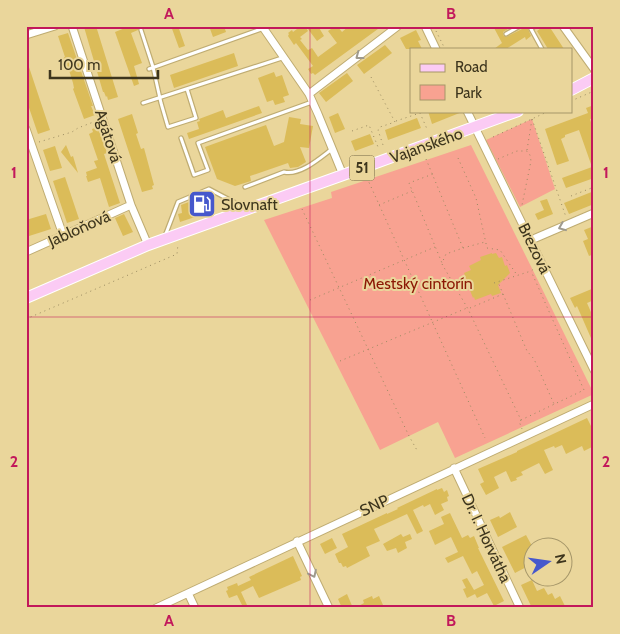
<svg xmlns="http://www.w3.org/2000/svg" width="620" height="634" viewBox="0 0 620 634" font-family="Cabin,sans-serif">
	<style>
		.green { fill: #f8a291 }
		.building { fill: #dbbc59 }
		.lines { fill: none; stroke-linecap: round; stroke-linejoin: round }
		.service-casing { stroke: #bfac72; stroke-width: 5.5 }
		.minor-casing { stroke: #bfac72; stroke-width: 9 }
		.primary-casing { stroke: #fff; stroke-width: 12 }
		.path { stroke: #998a60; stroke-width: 1; stroke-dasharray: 1 4; stroke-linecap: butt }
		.service { stroke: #fff; stroke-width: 3 }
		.minor { stroke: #fff; stroke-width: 7 }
		.primary { stroke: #fbcbf4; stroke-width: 10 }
		.oneway { stroke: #9e9a8e }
		.grid { fill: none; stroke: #c2185b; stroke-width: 1; stroke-opacity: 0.55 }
		.labels { text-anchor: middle; stroke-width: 4; stroke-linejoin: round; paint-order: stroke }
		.shield { fill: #ead69b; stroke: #716543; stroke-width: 1 }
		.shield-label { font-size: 15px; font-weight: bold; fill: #3d351d }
		.street-label { font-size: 16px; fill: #3d351d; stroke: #ead69b }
		.poi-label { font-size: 16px; fill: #3d351d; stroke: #ead69b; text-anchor: start }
		.park-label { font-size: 16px; fill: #8c1804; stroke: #ead69b }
		.neatline { fill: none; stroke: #c2185b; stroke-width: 2 }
		.grid-label { font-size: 16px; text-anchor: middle; font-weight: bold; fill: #c2185b }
	</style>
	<rect width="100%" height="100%" fill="#ead69b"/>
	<path class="green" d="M532,119L555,189L520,207L486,140Z
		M471,145L594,394L455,458L438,422L380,450L264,220L332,198L331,192Z"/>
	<path class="building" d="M87,26H96L118,97L108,100L107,96L106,97L104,92H103L84,27Z
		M130,26L147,27L144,28L140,27L138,30L131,33L142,63L134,66L139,84L134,86L115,32Z
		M171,26H178L185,46L179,48Z
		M209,26H224L226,32L213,37Z
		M301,26H305L308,31L300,37L302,39L300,40L308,50L312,48L318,57L337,43L328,31L334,27L335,29L338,27L342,32L349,26H382L315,75L313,73L311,74L308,69L313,66L296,43L294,45L288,36L289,34L288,33L292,30L293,32Z
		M312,26H318L324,36L317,41L308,29Z
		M493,26H513L503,32V35L506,37L522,29L523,26H527L531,36L526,40L525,37L506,49H494L502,43Z
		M544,26H549L564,49H548L537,31Z
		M416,30L421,40L418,41L422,49H406L400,38Z
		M68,33L93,106H91L95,115L84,119L73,89L74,88L73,83L68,67H66L65,63L63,58L65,57L58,36Z
		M385,45L392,53L364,74L357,65Z
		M234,53L238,66L174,88L170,75Z
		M26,61H27L50,130L38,134L26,99Z
		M274,72L276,77L282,75L289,95L283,97L285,102L275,105L273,100L267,102L258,78Z
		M347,73L353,81L326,102L319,93Z
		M594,105V118L590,119L594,132V178L566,188L562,178L592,167L579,130L565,135V137L561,139L569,161L557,165L545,129L588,113L586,108Z
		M259,106L262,113L189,139L187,133L199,129L197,122L200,121L199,119L223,110L226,118Z
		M428,111H462V112L432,124Z
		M338,113L345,129L335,133L329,117Z
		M132,114L138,133L136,134L141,149L144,148L154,185L152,186L153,189L142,192L118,119Z
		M289,117L301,119L300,124L313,126L309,148L300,147L306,162L298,167L290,168L288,163L250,176L251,181L235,186L217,179L205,147L266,125L274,146L284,142Z
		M417,118L421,128L388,140L385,130Z
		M99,127L107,153L104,154L120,203L109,207L100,178L88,182L86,176H87L86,172L97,168L94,161L98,160L89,134L93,132L92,129Z
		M370,134L374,144L355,151L351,141Z
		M66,145L71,157L73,156L78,173L61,152Z
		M55,146L62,168L50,171L43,150Z
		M65,177L79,219L67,223L53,181Z
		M594,191V204L569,214L564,203Z
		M203,195L207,206L193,210L195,217L180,222L178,214L182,213L181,205L194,200L193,199Z
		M547,199L553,214L538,220L535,214L544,210L540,201Z
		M46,214L51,229L26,237V220Z
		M124,214L133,232L123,236L115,218Z
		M594,226V254L589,256L583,241L588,239L584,230Z
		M492,253V254L496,253L499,258L502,257L505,266L507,265L510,273L498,285L501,293L492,296L491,294L475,300L474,297L473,298L469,288H470L464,273L471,270L469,266L481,260L480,257Z
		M594,288V300L587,303L594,319V345L577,306L575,308L570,298Z
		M587,418L594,432V446L584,451L582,446L566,454L562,445L555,448L554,446L544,450L553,470L545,474L539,463L521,472L523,475L516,478L517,480L511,482L506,471L494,477L499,488L486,495L480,484L484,482L478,469L517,452V451Z
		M442,488L444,492L447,490L449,496L447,497L448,501L441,504L444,510L435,515L430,504L424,507L423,505L413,510L423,531L417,534L407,514L374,529L380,541L366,547L370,556L347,568L346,566L343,567L341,563H339L335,554L348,547L342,534L387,513V514L398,509L397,508L437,489V490Z
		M510,512L517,527L498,537L490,520L499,516L500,518Z
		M450,513L462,538L468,535L470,538L474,536L479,548H478L504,601L494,606L487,593L477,598L475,594L467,598L463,589L466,588L462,580L467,578L474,590L484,585L477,571L472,574L463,556L448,563L445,558L458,552L451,537L435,545L429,531L444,524L441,517Z
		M401,534L403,537L410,534L412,539L405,542L407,548L398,553L396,548L387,551L383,544Z
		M526,535L532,546H530L532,551V564L515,573L502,547Z
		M332,538L337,548L325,554L320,544Z
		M293,556L302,576L300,577L301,580L259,598L253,586L241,592L247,605L243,607L237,595L229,598L226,591L228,590L227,587L237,583L238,586L251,580L249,577Z
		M532,580L537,591L544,588L548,595L552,593L555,599L560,596L566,608H532L521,585Z
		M347,594L353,608H342L338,599Z
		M372,596L373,599L379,596L383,605L378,608H355L364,603L363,600Z"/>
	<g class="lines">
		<g class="service-casing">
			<path id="service" d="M535,26L531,29L542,49
				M141,30L153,67L161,103L168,127L196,118L187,89
				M506,34L520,26
				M149,69L264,28
				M143,103L282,58
				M181,138L194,175L208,170L198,143L312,102
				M245,187L284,172C300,176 320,158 332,149
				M165,236L178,202L209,189L245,208"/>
		</g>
		<g class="minor-casing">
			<path id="minor" d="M72,26L131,205L148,245
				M262,26L309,94L318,114L343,175
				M425,26L436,49
				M563,26L594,69
				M26,35L55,26
				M309,94L398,26
				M467,111L594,370
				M26,129L63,235
				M531,240L594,213
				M26,252L131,205
				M454,468L520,608
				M297,541L329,608
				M188,593L195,608
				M156,608L594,404"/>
		</g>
		<g class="primary-casing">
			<path id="primary" d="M571,90L594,78
				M26,298L148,245L343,175L518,111"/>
		</g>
		<path class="path" d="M436,31L445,49
			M571,71L573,75
			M371,77L395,122L380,127L378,130L383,145
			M571,101L594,91
			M532,119L566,217
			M396,121L420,113L427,129
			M352,131L369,125L378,147
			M493,137L549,111
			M39,142L72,132L78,128L96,121
			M527,150L532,119
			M458,158L476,198L487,248L500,250L517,275
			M426,159L463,248L446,254L442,263L409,183L433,174
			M498,159L517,151H527L530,155L531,161L522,205
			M367,178L485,438
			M571,196L594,187
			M379,205L412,191
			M302,209L409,436L418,452
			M463,248L485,242
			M442,264L468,309L521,420L519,421L522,429
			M494,283L531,271L535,268
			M503,294L527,351L534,359L554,404
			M310,300L435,247
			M470,308L503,294L498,282
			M26,319L177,254L178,244
			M340,361L467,308
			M521,420L584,390L531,271"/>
		<use href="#service" class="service"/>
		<use href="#minor" class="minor"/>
		<use href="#primary" class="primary"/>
	</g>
	<defs><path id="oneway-chevron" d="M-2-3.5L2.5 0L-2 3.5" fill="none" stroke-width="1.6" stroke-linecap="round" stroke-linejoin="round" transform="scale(1.25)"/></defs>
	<g class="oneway">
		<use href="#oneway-chevron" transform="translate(359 56) rotate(143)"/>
		<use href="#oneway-chevron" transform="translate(562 227) rotate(158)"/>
		<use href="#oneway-chevron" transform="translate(313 574) rotate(64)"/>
	</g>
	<path class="grid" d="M310,26V608M26,317H594"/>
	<defs>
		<g id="fuel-square" transform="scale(1.4375)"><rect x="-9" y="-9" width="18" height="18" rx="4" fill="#4658cc" stroke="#ead69b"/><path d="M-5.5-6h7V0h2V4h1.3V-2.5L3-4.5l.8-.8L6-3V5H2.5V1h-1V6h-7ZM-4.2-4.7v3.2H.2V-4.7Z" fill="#fff"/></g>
	</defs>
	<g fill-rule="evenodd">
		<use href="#fuel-square" x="202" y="204"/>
	</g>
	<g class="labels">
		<rect class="shield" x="349.5" y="155.5" width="25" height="25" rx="4"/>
		<g class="shield-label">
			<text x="362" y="173">51</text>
		</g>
		<g class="street-label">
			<text transform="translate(109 136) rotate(72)" y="6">Agátová</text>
			<text transform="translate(426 145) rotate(-20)" y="6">Vajanského</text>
			<text transform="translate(79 228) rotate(-24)" y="6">Jabloňová</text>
			<text transform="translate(535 248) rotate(64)" y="6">Brezová</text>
			<text transform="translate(374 505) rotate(-25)" y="6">SNP</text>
			<text transform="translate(487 538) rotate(65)" y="6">Dr. I. Horvátha</text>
		</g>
		<g class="poi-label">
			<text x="221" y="210">Slovnaft</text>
		</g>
		<g class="park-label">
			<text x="418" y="289">Mestský cintorín</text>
		</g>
	</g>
	<rect width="620" height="634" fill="none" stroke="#ead69b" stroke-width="55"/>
	<rect x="410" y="48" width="162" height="65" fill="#ead69b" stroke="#a59669"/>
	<rect x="420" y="64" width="25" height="8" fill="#fbcbf4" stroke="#a59669"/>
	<text x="455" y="72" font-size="15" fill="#3d351d">Road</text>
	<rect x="420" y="85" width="25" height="15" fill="#f8a291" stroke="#a59669"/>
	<text x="455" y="98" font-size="15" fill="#3d351d">Park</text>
	<g transform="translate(548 562) rotate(77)"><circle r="24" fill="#ead69b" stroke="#a59669"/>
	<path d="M0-4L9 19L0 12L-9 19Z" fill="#4658cc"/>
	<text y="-8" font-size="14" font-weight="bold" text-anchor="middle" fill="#3d351d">N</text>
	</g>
	<path d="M50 70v8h108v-8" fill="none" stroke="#3d351d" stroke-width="2.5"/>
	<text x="58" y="70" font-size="15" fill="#3d351d" stroke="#ead69b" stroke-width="4" paint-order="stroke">100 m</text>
	<rect x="28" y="28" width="564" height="578" class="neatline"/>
	<g class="grid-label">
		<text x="169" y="19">A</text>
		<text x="451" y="19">B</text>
		<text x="14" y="178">1</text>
		<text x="606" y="178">1</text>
		<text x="14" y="467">2</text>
		<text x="606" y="467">2</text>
		<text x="169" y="626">A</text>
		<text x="451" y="626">B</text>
	</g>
</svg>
